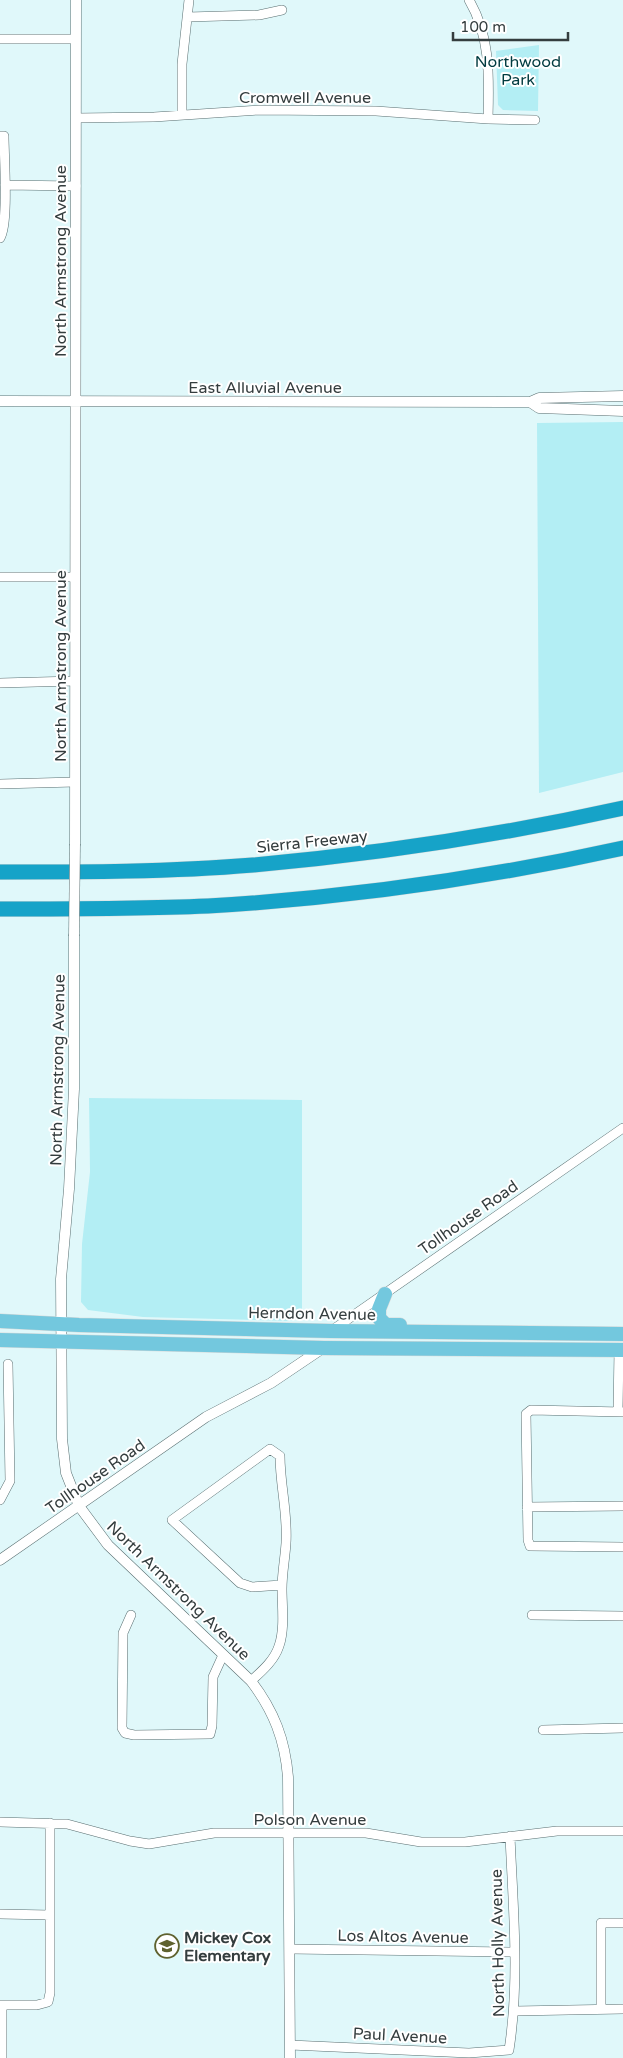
<svg xmlns="http://www.w3.org/2000/svg" width="623" height="2058" viewBox="0 0 623 2058" font-family="'Varela Round',sans-serif">
	<style>
		.green { fill: #b3eef4 }
		.lines { fill: none; stroke-linecap: round; stroke-linejoin: round }
		.minor-casing { stroke: #586e70; stroke-width: 10 }
		.tertiary-casing { stroke: #586e70; stroke-width: 11 }
		.primary-casing { stroke: #d6d8d8; stroke-width: 15 }
		.motorway-casing { stroke: #d6d8d8; stroke-width: 16 }
		.minor { stroke: #fff; stroke-width: 9 }
		.tertiary { stroke: #fff; stroke-width: 10 }
		.primary { stroke: #73c8de; stroke-width: 14 }
		.motorway { stroke: #16a3c8; stroke-width: 15 }
		.tertiary-bridge-casing { stroke: #586e70; stroke-width: 11; stroke-linecap: butt }
		.tertiary-bridge { stroke: #fff; stroke-width: 10 }
		.labels { text-anchor: middle; stroke-width: 4; stroke-linejoin: round; paint-order: stroke }
		.park-label { font-size: 16px; fill: #003b40; stroke: #fff }
		.street-label { font-size: 16px; fill: #343d3e; stroke: #fff }
		.poi-label { font-size: 16px; font-weight: bold; fill: #343d3e; stroke: #fff; text-anchor: start }
	</style>
	<rect width="100%" height="100%" fill="#e0f8fa"/>
	<path class="green" d="M539,45L538,111L503,110L498,105L496,51Z
		M623,422V772L539,793L537,423Z
		M89,1098L302,1100V1314L292,1321L143,1317L88,1310L81,1302L82,1244L90,1172Z"/>
	<g class="lines">
		<g class="minor-casing">
			<path id="minor" d="M469,0C491,37 489,78 488,119
				M188,17L259,15L282,10
				M0,39H75
				M182,115V64L189,0
				M76,118L154,117L259,110L376,111L488,119L535,120
				M0,136H4C4,156 9,224 0,238
				M5,185L76,186
				M0,577H75
				M0,683L75,681
				M0,784L75,782
				M331,1331L623,1128
				M618,1411L619,1350
				M623,1412L531,1410L526,1414L528,1540L530,1546L623,1547
				M0,1500L10,1481L8,1364
				M527,1507L623,1506
				M131,1615L123,1633L122,1728L125,1733L134,1735L210,1734L212,1726L213,1677L223,1655
				M532,1615L623,1616
				M251,1681C262,1671 274,1661 279,1646C285,1629 282,1606 282,1589C282,1573 285,1559 286,1543C288,1514 280,1485 280,1456L270,1449L172,1520L240,1583L252,1587L282,1585
				M543,1730L623,1728
				M0,1822L67,1824L130,1841L149,1844L214,1833H366L421,1842H465L557,1831H623
				M0,1914L50,1915
				M290,1949L515,1952
				M0,2005H37L48,2002L50,1993V1823
				M2,2005V2058
				M601,2009V1923H623
				M515,2011L623,2009
				M290,2045L469,2053L509,2050C520,1979 513,1907 510,1836"/>
		</g>
		<g class="tertiary-casing">
			<path id="tertiary" d="M0,401L530,402L539,398L623,396
				M530,402L539,408L623,411
				M75,844L76,0
				M74,936V1089L69,1189L61,1279L62,1439L66,1473L79,1506L108,1545L251,1681C274,1711 285,1740 288,1777L290,2058
				M0,1560L206,1417L271,1383L323,1348"/>
		</g>
		<g class="primary-casing">
			<path id="primary" d="M385,1294L379,1309V1318L386,1325H400
				M0,1321L79,1325L331,1331L623,1334
				M0,1340L324,1348L623,1350"/>
		</g>
		<g class="motorway-casing">
			<path id="motorway" d="M0,872C84,872 169,872 253,865C378,854 501,835 623,808
				M0,909C69,909 139,909 208,906C347,898 487,878 623,848"/>
		</g>
		<use href="#minor" class="minor"/>
		<use href="#tertiary" class="tertiary"/>
		<use href="#primary" class="primary"/>
		<use href="#motorway" class="motorway"/>
		<g class="tertiary-bridge-casing">
			<path id="tertiary-bridge" d="M74,936L75,844"/>
		</g>
		<use href="#tertiary-bridge" class="tertiary-bridge"/>
	</g>
	<defs>
		<g id="school-ring" transform="scale(1.25)"><circle r="9.5" fill="#fff" stroke="#5f622f" stroke-width="1.5"/><path d="M0-5L7-2L0 1L-7-2ZM-4 1L0 2.5L4 1V4Q0 6-4 4Z" fill="#5f622f"/></g>
	</defs>
	<g fill-rule="evenodd">
		<use href="#school-ring" x="167" y="1946"/>
	</g>
	<g class="labels">
		<g class="park-label">
			<text x="518" y="67">Northwood<tspan x="518" dy="18">Park</tspan></text>
		</g>
		<g class="street-label">
			<text x="305" y="103">Cromwell Avenue</text>
			<text transform="translate(60 261) rotate(-90)" y="6">North Armstrong Avenue</text>
			<text x="265" y="393">East Alluvial Avenue</text>
			<text transform="translate(60 666) rotate(-90)" y="6">North Armstrong Avenue</text>
			<text transform="translate(312 841) rotate(-6)" y="6">Sierra Freeway</text>
			<text transform="translate(57 1070) rotate(-89)" y="6">North Armstrong Avenue</text>
			<text transform="translate(468 1217) rotate(-35)" y="6">Tollhouse Road</text>
			<text transform="translate(312 1313) rotate(1)" y="6">Herndon Avenue</text>
			<text transform="translate(95 1476) rotate(-35)" y="6">Tollhouse Road</text>
			<text transform="translate(179 1590) rotate(44)" y="6">North Armstrong Avenue</text>
			<text x="310" y="1825">Polson Avenue</text>
			<text transform="translate(403 1936) rotate(1)" y="6">Los Altos Avenue</text>
			<text transform="translate(497 1943) rotate(-91)" y="6">North Holly Avenue</text>
			<text transform="translate(400 2035) rotate(3)" y="6">Paul Avenue</text>
		</g>
		<g class="poi-label">
			<text x="184" y="1943">Mickey Cox<tspan x="184" dy="18">Elementary</tspan></text>
		</g>
	</g>
	<path d="M453 32v8h115v-8" fill="none" stroke="#343d3e" stroke-width="2.5"/>
	<text x="460" y="32" font-size="15" fill="#343d3e" stroke="#ffffff" stroke-width="4" paint-order="stroke">100 m</text>
</svg>
